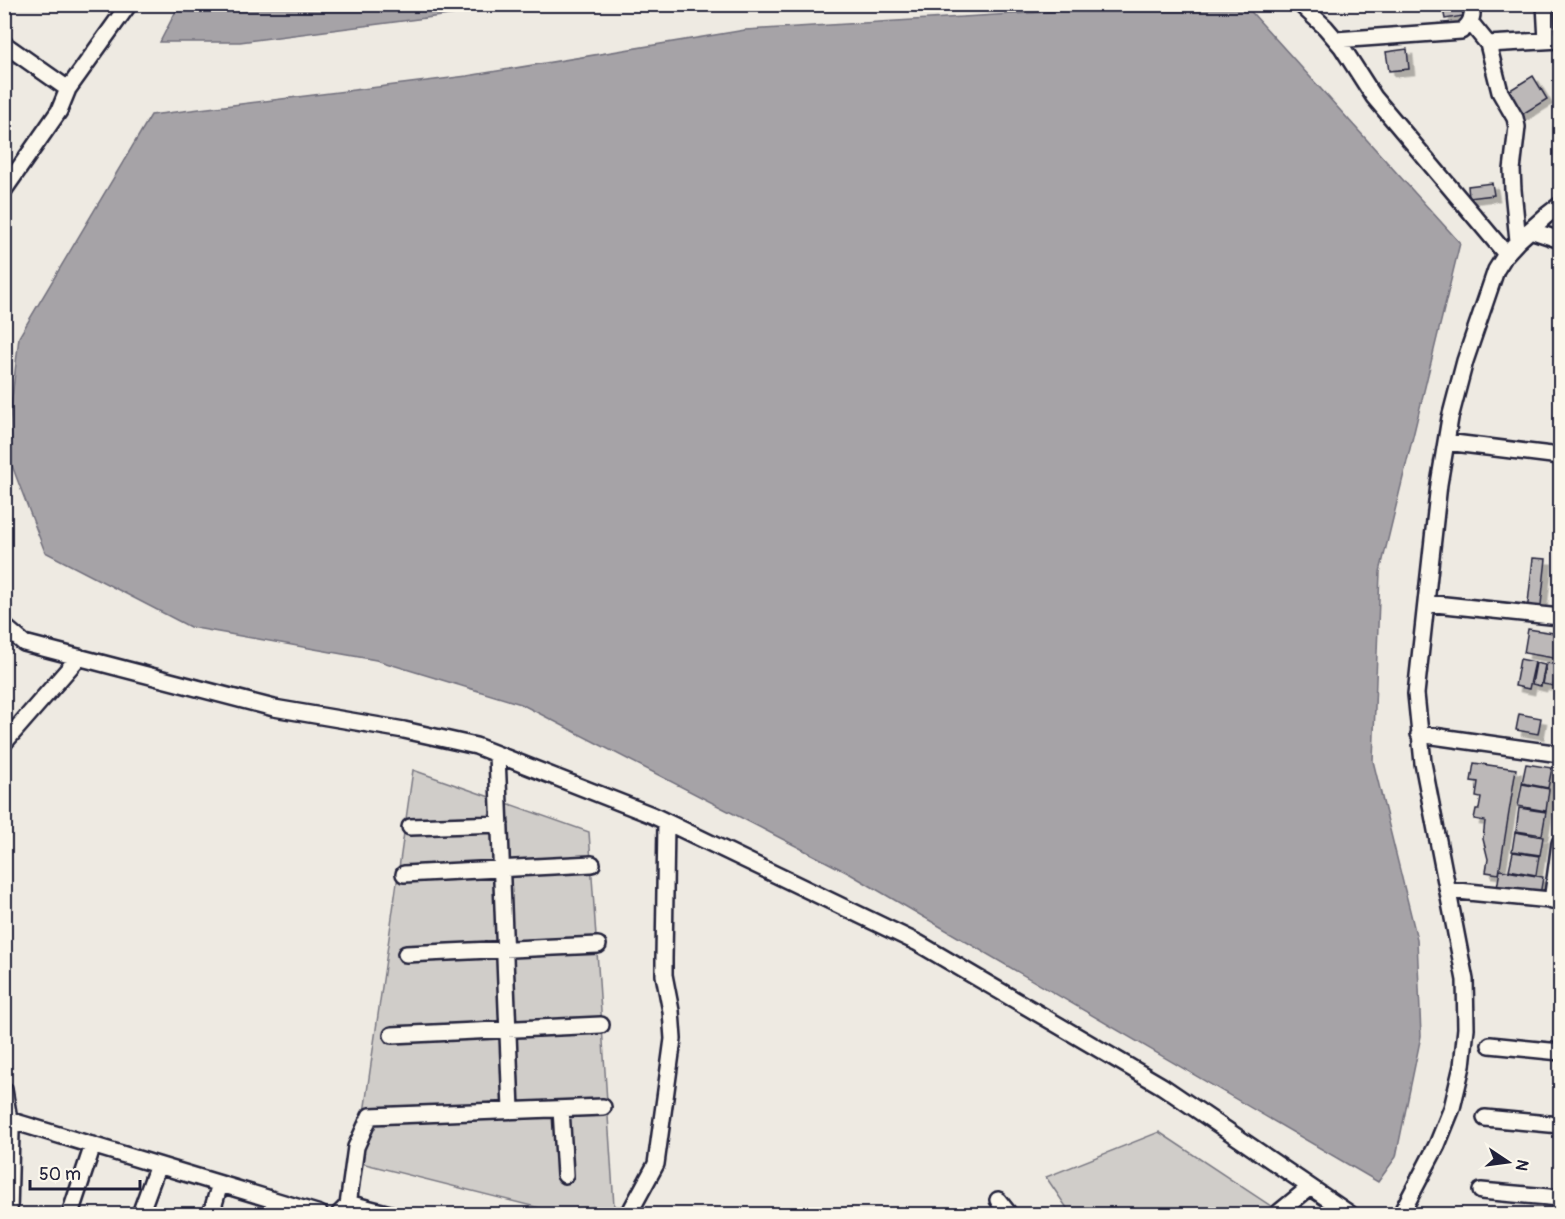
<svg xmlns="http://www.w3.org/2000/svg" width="1565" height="1219" viewBox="0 0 1565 1219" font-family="Pangolin,sans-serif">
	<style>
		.green { fill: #d0cdc9; stroke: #797882; stroke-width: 1.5 }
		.water { fill: #a6a3a7; stroke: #716f7c; stroke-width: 1.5 }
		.building { fill: #bcb8b8; stroke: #22223b; stroke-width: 1.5; filter: url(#shadow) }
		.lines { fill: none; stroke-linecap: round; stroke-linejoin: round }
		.minor-casing { stroke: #22223b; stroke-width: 20 }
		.minor { stroke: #fbf7ec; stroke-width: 15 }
	</style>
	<defs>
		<filter id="shadow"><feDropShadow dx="5.5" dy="5.5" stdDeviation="0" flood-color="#0004"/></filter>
	</defs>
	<rect width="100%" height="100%" fill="#eeeae2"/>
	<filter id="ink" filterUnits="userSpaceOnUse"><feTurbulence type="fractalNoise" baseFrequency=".0167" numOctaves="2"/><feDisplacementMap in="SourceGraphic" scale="12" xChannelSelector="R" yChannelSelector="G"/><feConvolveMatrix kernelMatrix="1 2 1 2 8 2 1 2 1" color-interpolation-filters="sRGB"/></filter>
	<g filter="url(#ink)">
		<path class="green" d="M413,770L589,832L614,1206L694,1214H539L540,1208L357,1162Z
			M1159,1132L1283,1214H1071L1046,1177Z"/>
		<path class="water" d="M1178,4L1245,5L1460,243L1380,572L1373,761L1417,939L1421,1036L1396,1157L1378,1182L850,874L521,704L376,660L190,627L45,552L6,450L19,337L151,115L467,76L745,30Z
			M179,5V4L526,5L240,42H160Z"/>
		<path class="building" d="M1442,4H1461L1463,16L1445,19Z
			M1407,49L1409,69L1389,71L1386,52Z
			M1533,76L1547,99L1516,118L1502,95Z
			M1492,183L1494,195L1469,198L1468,186Z
			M1533,558L1546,559L1540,614L1527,612Z
			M1528,629L1560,634V659L1524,653Z
			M1520,659L1535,662L1529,689L1515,686Z
			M1536,663L1545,665L1541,686L1532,684Z
			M1547,663L1558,665L1554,686L1543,684Z
			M1559,666H1560V694L1555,693Z
			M1519,714L1541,718L1538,734L1516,730Z
			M1474,763L1516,769L1499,874L1486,872L1488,859L1483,839L1485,821L1474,819L1476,809H1479L1481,798L1476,797L1478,782L1471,781Z
			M1526,764L1552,768L1548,788L1522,783Z
			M1522,784L1549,789L1546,811L1518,806Z
			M1519,808L1546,812L1542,835L1516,831Z
			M1515,832L1543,837L1540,855L1512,851Z
			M1513,852L1539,856L1536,875L1509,870Z
			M1500,870L1543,877L1539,901L1496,894Z"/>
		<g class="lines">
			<g class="minor-casing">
				<path id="minor" d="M1300,4L1325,27L1342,47L1374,97L1506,254
					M1545,4L1547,41
					M1471,23L1488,44L1500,92L1515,118L1517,127L1512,170L1513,190L1518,241
					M1336,40L1461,31C1472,24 1473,16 1472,4
					M4,44L68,89
					M1488,44L1560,40
					M4,190L59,111L68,89L129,4
					M1530,230L1560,240
					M1446,442L1560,456
					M1426,603L1560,617
					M4,626L24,643L274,708L404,730L476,746L652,815L918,943L1162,1086L1350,1214
					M1419,734L1560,754
					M4,743L79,657
					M497,755L511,1110
					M410,827L500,824
					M404,874L592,864
					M1448,890L1560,901
					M1552,901L1560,843
					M406,954L598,945
					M392,1035L601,1025
					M1490,1045L1560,1052
					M4,1090L11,1131L9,1214
					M561,1109L565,1175
					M1485,1118L1560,1125
					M9,1120L320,1214
					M1481,1191L1560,1198
					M998,1200L1009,1214
					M348,1205L356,1147L370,1116L603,1107
					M70,1214L93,1145
					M140,1214L158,1165
					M211,1214L220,1184
					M339,1214L348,1205H355L390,1214
					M626,1214L631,1210L656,1164L673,1039L671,1011L664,975V959L666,822
					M1277,1214L1310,1187
					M1401,1214L1437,1145L1452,1108L1462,1066L1466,1028L1465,980L1423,763L1416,694L1439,484L1450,418L1465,361L1496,270L1506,254L1518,241L1547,215L1560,205"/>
			</g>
			<use href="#minor" class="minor"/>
		</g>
	</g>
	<rect width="1565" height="1219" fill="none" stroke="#fbf7ec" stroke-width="24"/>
	<rect x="12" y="12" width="1541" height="1195" fill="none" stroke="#22223b" stroke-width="2" filter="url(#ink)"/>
	<g transform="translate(1508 1162) rotate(103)" stroke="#fbf7ec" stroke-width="4.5" paint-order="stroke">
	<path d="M0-4.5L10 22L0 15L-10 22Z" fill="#22223b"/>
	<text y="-9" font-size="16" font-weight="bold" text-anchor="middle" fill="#22223b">N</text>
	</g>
	<path d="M30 1180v9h110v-9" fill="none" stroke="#22223b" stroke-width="3"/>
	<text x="39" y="1180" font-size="18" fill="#22223b" stroke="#fbf7ec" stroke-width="4.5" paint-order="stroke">50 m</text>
</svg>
